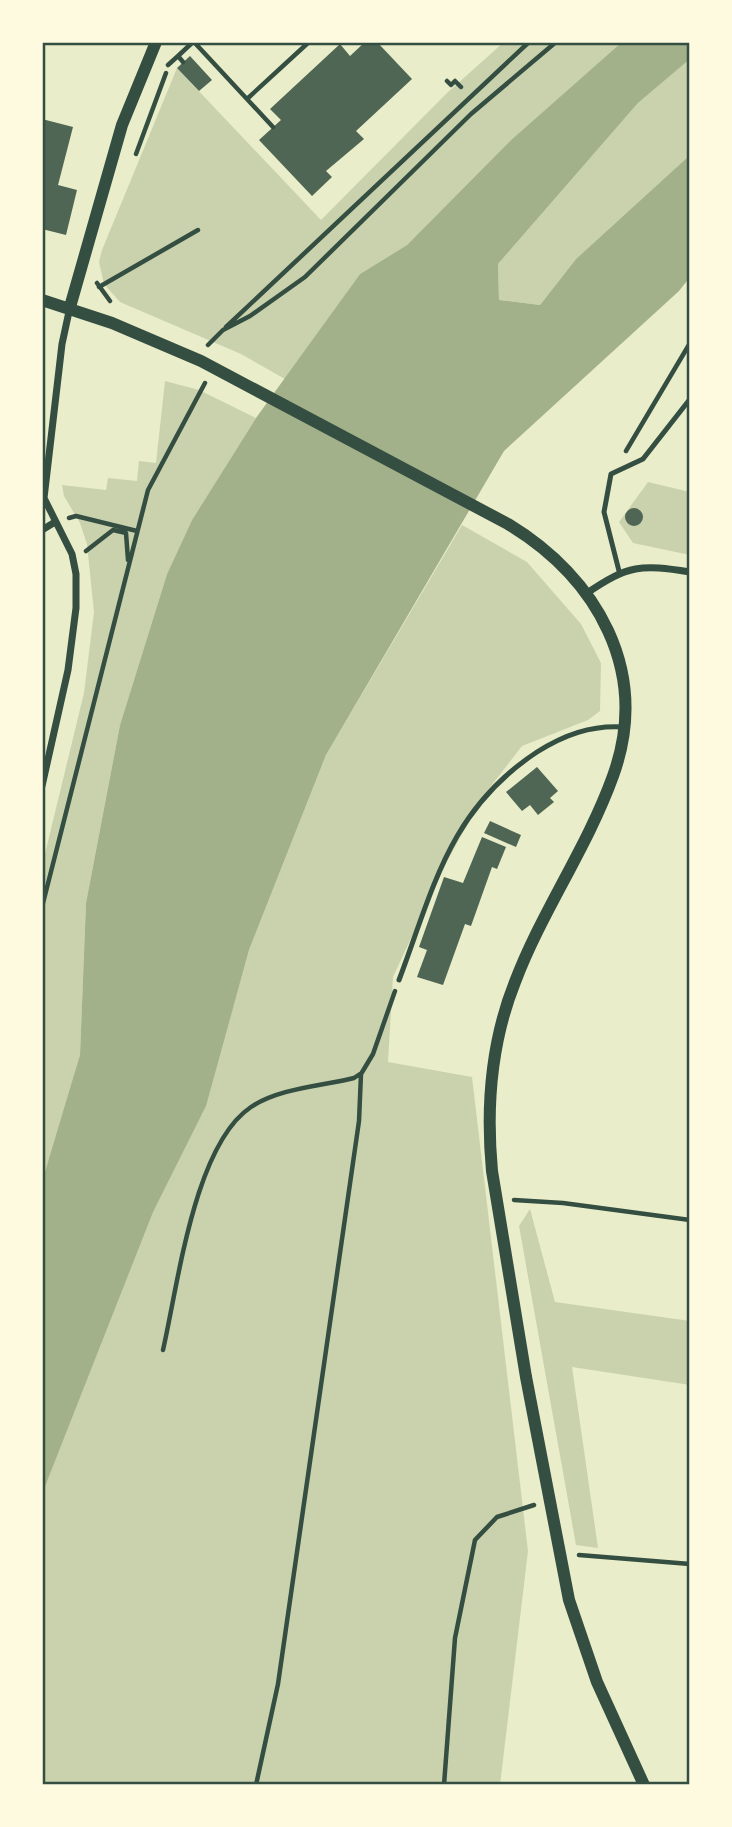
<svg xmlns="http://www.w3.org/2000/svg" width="732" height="1827" viewBox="0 0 732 1827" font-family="'Exo 2',sans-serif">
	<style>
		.green { fill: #cad2ad }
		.water { fill: #a3b18a }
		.building { fill: #4f6655 }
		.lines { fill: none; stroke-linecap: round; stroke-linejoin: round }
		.path { stroke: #344e41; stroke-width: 4.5 }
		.service { stroke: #344e41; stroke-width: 5 }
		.minor { stroke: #344e41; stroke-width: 7 }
		.tertiary { stroke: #344e41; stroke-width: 12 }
		.neatline { fill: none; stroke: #344e41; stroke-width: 2.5 }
	</style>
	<rect width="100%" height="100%" fill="#e9edc9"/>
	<path class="green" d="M504,42H622L511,140L407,245L360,274L285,379L241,354L120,302L104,284L99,262L102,250L177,68L321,220L447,93Z
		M690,59V155L576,259L540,305L499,300L498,264L638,103Z
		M165,381L199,390L256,418L192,520L167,574L120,725L86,903L80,1055L61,1125L202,1115L249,950L326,755L462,525L527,562L581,624L601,663L600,711L588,720L522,746L481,799L444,867L393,977L388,1062L472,1077L528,1551L500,1785H42V866L84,693L94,612L87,544L80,523L64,496L62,485L106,490L108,478L137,481L139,461L156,463Z
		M648,482L690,492V555L633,543L619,522Z
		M530,1209L555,1302L690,1321V1385L572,1367L598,1548L576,1545L519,1226Z"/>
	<path class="water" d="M622,42H690V59L638,103L498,264L499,300L540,305L576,259L690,155V277L679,291L504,451L326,755L249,950L206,1106L153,1212L42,1494V1182L80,1055L86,903L120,725L167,574L192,520L256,418L360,274L407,245L511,140Z"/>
	<path class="building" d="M365,42H377L412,79L356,131L364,139L326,171L332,177L312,196L259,140L281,120L270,109L340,44L350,56Z
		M190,56L212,80L199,91L177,68Z
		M42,119L73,127L58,185L77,190L66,235L42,229Z
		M625 517a9 9 0 1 1 18 0a9 9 0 1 1-18 0Z
		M537,767L558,791L550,798L554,802L538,815L530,805L522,811L506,792Z
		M490,821L521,835L516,847L484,833Z
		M482,837L506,847L497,869L492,867L471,926L465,924L443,985L417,977L427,950L419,947L444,877L463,883Z"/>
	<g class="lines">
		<path class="path" d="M194,42L273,127
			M183,62L178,56L193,42
			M168,65L178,56
			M447,81L451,85L455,81L461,87
			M247,99L309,42
			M136,154L166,73
			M97,283L110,301
			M99,287L198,230
			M226,327L529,42
			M208,345L223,330L250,316L305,277L471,114L556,42
			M626,451L690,343
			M69,518L76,516L137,531
			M86,551L113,530L126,533L128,560
			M42,907L148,490L205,383
			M514,1200L563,1203L690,1220
			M163,1350C178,1285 194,1145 251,1107C279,1088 322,1086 354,1078L360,1074
			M579,1555L690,1564
			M256,1785L278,1684L359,1121L361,1074L373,1054L395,991
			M444,1785L455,1638L475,1540L497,1517L534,1505"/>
		<path class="service" d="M619,571L604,512L611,474L643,459L690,399
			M399,980C434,887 449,810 537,752C564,735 591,725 623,727"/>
		<path class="minor" d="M42,530L55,522
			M587,593C628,565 641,564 690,572
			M42,786L68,670L76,608V574L72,554L44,498L62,344L70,307"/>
		<path class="tertiary" d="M42,300L112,323L201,361L508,524C597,578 651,671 613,776C587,848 542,911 515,982C491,1042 486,1107 492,1171L526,1377L569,1600L597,1682L644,1785
			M70,307L122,125L156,42"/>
	</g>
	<rect width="732" height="1827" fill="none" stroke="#fefae0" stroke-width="88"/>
	<rect x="44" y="44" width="644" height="1739" class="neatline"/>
</svg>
